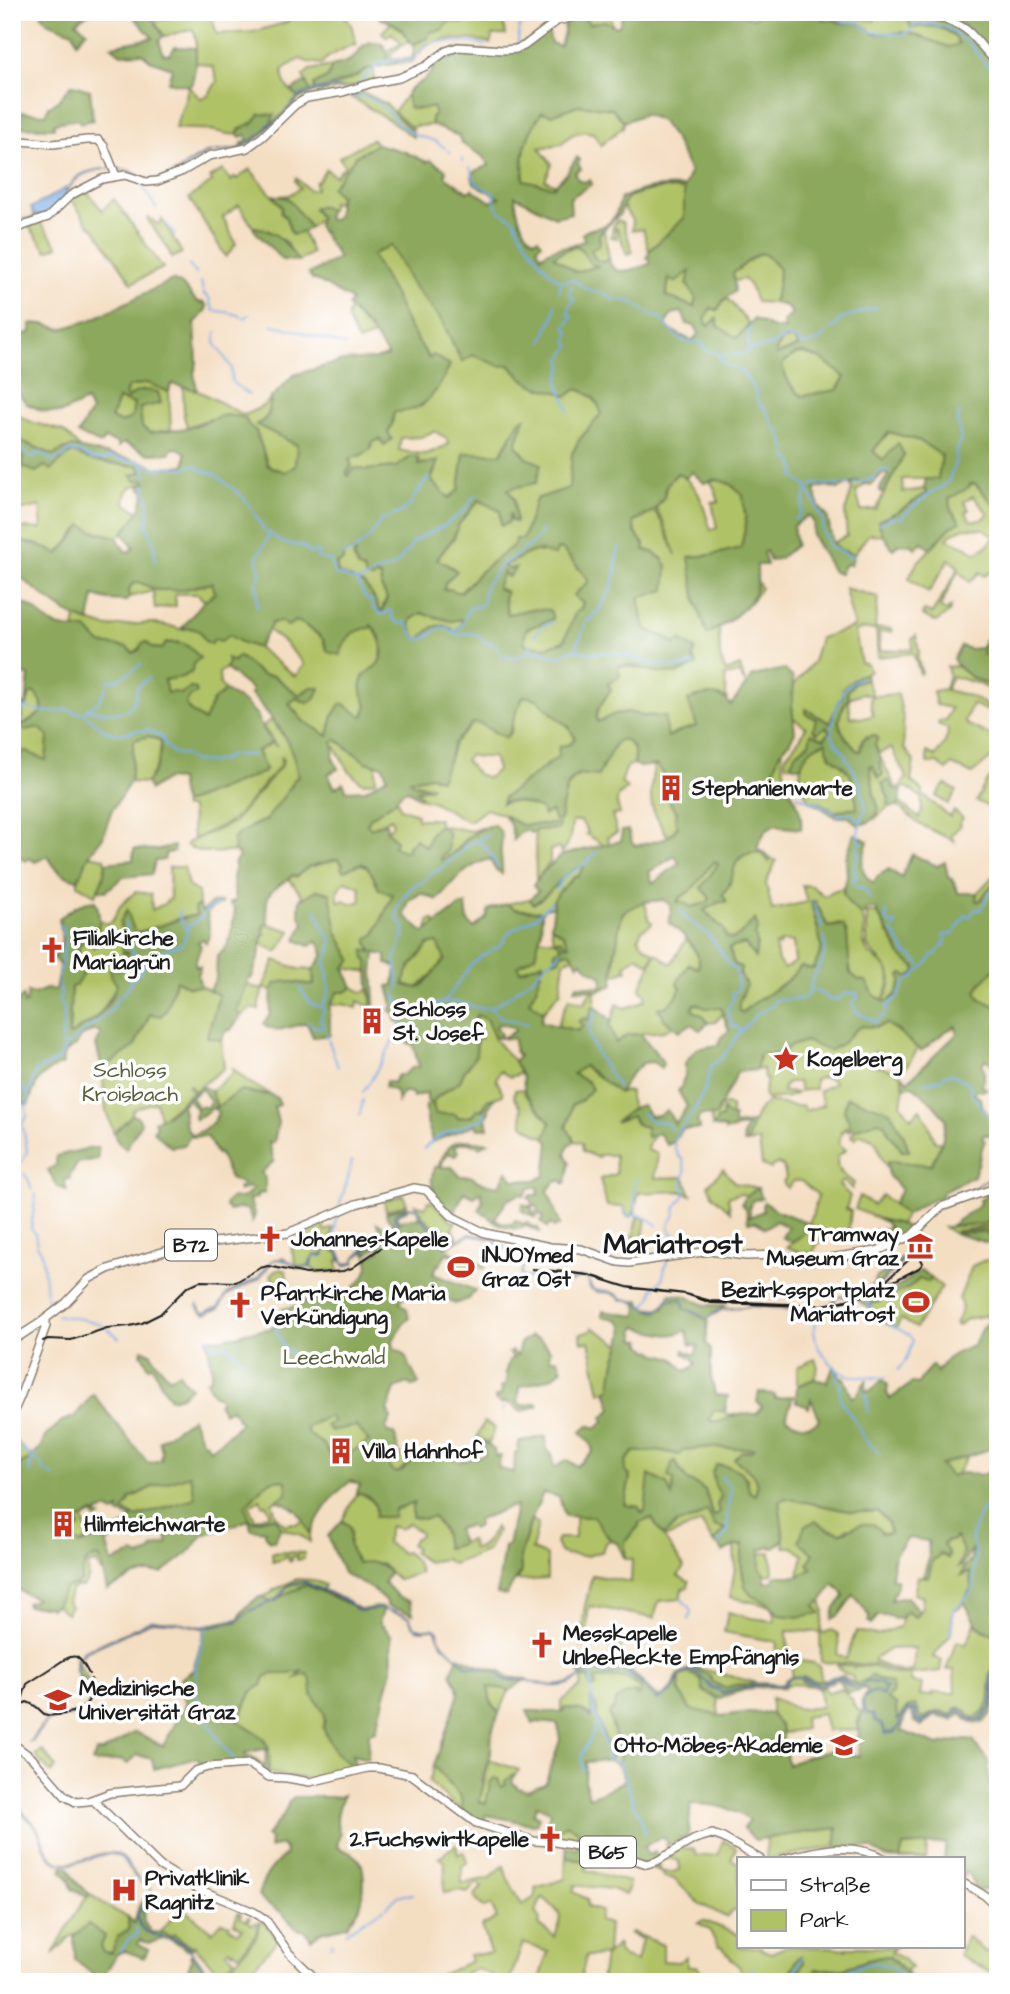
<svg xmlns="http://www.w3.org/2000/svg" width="1010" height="1994" viewBox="0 0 1010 1994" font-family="'Architects Daughter',sans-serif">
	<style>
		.green { fill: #b0c266; stroke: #666f41; stroke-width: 2; fill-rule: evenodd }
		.forest { fill: #8ca85b; stroke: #54623c; stroke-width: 2; fill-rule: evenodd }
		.water { fill: #78abe5; stroke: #4a6480; stroke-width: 2 }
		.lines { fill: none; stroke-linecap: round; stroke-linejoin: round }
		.stream { stroke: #78abe5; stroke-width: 2 }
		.major-casing { stroke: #887d6f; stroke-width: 10 }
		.major { stroke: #fff; stroke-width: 7 }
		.tram { stroke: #1c1c1c; stroke-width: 2 }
		.labels { text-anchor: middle; stroke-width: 7; stroke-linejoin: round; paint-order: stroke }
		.shield { fill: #fff; stroke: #606060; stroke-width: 2 }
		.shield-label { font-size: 19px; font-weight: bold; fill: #1c1c1c }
		.poi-label { font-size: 21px; font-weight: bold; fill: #1c1c1c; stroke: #fff; text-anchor: start }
		.park-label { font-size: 21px; fill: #575e3a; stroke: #fff }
		.district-label { font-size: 28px; font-weight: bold; fill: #1c1c1c; stroke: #fff }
	</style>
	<rect width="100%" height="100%" fill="#fff"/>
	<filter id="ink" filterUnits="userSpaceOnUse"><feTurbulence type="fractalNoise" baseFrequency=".0143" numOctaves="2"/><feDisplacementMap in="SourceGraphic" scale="14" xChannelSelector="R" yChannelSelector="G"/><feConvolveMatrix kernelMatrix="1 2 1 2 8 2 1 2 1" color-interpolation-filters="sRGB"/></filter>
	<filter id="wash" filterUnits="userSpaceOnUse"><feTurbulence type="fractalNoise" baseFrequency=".00686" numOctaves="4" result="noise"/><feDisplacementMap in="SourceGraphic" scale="28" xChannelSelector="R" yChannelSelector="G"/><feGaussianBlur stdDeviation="1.57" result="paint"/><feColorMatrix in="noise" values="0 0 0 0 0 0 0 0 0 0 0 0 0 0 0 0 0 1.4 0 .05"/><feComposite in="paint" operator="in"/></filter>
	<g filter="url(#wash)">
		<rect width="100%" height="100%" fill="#f4dec2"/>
		<path class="green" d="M194,12H214L213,22L217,34L253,32L288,22L293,12H343L352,27L356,45L353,44L328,57L322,64L308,62L300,59L283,69C281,83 289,90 299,99L274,125L271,122L274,115L257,120L252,126L239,130L238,134C229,136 224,133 215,131C203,128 188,130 175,128L186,97L188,86L200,98L208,96L217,81L213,67L196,62V39L193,29L165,36L154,21Z
			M463,12H501L506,35H493L490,44C476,38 441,37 428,45C421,49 417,56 412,62L399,63L385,59L388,56L386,51L402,43L392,33L386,37L382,32L391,23C403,27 404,38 414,44L429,32L449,21L463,22ZM409,41L414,48L413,56L410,59H393L390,54Z
			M598,12H609L613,26L605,21L589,24L583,17Z
			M821,12H850V15L874,21L876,12H906L909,13L913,28C930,23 952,27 960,45L949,47L908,32L874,34L859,22L843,23L833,20H822Z
			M332,66L328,77L314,85L315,91L311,93L303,76L310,70Z
			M374,68V81L357,86L318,93L357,76L367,69Z
			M362,92L386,104L403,123L413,132V137L394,123L346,94L351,93L357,95Z
			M407,93L409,108L422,109L434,107V115L431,117L432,125L414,126L413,129L394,112Z
			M578,105L613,109L624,122L623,127L601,145L593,133C581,130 569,133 562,144L539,148L552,164L545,180L556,185L553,187L524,180C521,151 526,136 542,112L552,115Z
			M372,139L377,144L356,156L332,188L340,196L337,203L332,202L330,210L321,206L314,208L320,218L310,227L288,198L279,196L289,195L300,188L295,181L296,178L309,190L316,189L315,183L319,180L326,169L335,176L345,166L339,157Z
			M250,169L282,207L281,212L286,218L291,234L303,232L312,253L298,261L285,241L257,227H253L239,205L223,217L236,244L226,257L189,198L212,182L210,177L223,170L231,181L235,177L237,179Z
			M665,188L684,190V218L649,251L643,229L632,230L633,222L623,206L626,198L642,192Z
			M85,189L102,210L114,199L163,268L132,283L94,228L90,226L71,199Z
			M150,218L157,224H160L162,219L182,253L172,258L167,247L147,219Z
			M618,220L623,223L633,252L627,254L617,228H615L617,238L611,237L613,226Z
			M40,222L58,246L47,251L28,225Z
			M604,230L609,258L604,263L595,260L591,250L600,244L599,234Z
			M391,245L410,281L442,321L454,347L473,355L509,365L526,381L540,388L557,390L567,396L577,389C590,393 599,400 601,414L579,440L572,454L570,488L536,499L523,540L516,539L514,545L480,572L460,593L449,589L443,590L445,583L453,568L437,559L454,538L459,524L479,500L500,511L511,514L515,522L507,488L527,458L516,445L520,420L501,454L464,453L459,490L448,498L431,480L435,471L424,463L418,465L419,460L417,457H411L396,467L366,470L359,468L354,469L348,476L346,474L352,466L349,459L361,455L371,449L372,443L380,438H391L387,433L392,424L394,411L422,406L445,376C412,342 394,296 371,255ZM434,431L446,438L449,444C426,456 425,456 399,450L401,438L421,437Z
			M574,246L580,247L585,256L601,265L576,272L553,256Z
			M762,253L767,256L779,269L778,285L773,303L756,302L750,286L744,279L734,281L733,273C745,266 749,257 762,253Z
			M691,270L696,297L694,307L666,296L669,279Z
			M727,298L749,324L737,338C728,333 719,330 716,319L709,327L706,323V316L711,308L717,310Z
			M350,308C356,319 368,325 374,336L358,342L347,318Z
			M794,338L798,346L777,356L776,351L782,340Z
			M804,353L821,358L845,377L837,390L802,396C791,389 785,377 781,364L796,354Z
			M147,383L169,392L171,430L150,433L142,427L140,408L128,399L125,394L128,387Z
			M183,386C205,391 224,406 245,415L265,405L271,398C269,411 270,418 257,424L298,445L296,466L285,473L268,466L256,431L209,419L187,427L184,416Z
			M118,398L134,404L132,417L122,423L111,419Z
			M12,412C21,416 29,422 38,424C64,432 61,426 80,449L71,447L53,455L19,440L12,423Z
			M889,432L920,441L942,456L938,479H902L903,492L924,489L927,493L899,511L878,521L883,535L869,534L854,554L841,550L833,543L847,536L845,512L852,490L851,483L857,481L866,484L856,491L861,511L876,509L904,455L883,460L873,451Z
			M12,453L23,456L45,466L73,453L80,454L93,461L109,462L138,466L142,472L132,475L145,479L146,483C130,487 127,485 125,503L139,512L123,533L117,537L93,531L82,526L58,554L36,544L21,542L12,532ZM40,506L42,529L22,528L16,524L15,512Z
			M677,473C702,486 702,505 711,530L717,528L712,502H719L714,487L710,481L716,479L730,484L743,495L746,524L741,548L712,555L689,557L697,598L719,628C736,615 755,602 757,580L761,588C750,605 736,617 719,628L720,658L726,672L740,666L745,683L740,673L725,676L726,695L728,699L720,696L689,700L697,727L683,730L667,737L665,723L653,715L642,716L628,712L615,714L598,722L596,718L607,684L617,666C633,665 646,671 661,672L675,645L667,638L645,629L639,597L663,559L651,551L644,550L645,546L635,532L633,521L641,519L654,511L662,522L676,555L663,521L655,508L664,497L666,486Z
			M974,483L996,506L998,504V563L992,572L984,576L980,572L970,582L958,571L940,607L945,611L951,607L949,612L936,622L922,615L924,611L932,614L959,568L949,559L929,592L909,579V577L917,563L951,527L949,498ZM973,496L988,513C984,521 979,521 970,520L966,512L969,510L964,502ZM964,528L984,529L995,537L987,546L975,553L967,547L947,539L951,534Z
			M556,549L563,550L588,579C588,584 583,590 577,591L583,602L581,610L576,612L564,641L547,647L526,645L523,641L526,629L552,619L530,609L515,614L507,613L504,598L506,592L497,588L503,572L505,571L506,576L514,567L509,570L504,567L505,565C514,562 529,551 537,551C542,551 549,554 554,555Z
			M355,550L356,554L353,555L358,568L381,578V587L387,598L383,605V611H380C376,601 369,587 360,582C354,579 345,577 338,573L336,564L339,563L343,555Z
			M139,582L152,588L180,590L212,583L215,593L204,601L198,594H175L176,606L155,609L153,591L129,597C127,588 130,584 139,582Z
			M845,588L878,597L875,628L891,629L892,632H879L880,651L913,649L912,639L916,635L919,652L917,656L922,673L920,674L913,653L878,657L876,630L863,629L855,631L861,663L867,664L870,671C848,680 838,702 830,723L807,710L830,731C824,740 820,739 810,743C800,748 794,756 790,765H786L785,757L801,737L806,727L793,718L792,705L794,685L813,662L820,638L854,627Z
			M421,613L451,621L460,619L463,622L456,631L418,639L414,635L410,624L412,619Z
			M76,617L107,627L150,623L174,627L179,629L191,628L200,631L205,641L229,635L241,642L258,648L295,676L304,664L284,642L268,630L272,623L280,621L302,622L306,627L323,638L324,644L340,655C348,631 350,635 371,625C393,652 377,667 362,692L367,705L362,717L351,709L333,716L328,736L302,720L288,703L296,698L308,703L311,687L299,695L274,676L262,675L238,656C232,662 227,668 219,673L220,684L225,691L213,701L204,721L189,710L185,704L190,697V688L181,694H167L163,680L182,677L178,642L166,643L163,649L153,648L146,642L133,654L101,644L93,637L74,630Z
			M985,639L998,640V657L981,654Z
			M957,666L972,678L998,688V715L972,704L965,720L966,724L998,739V752L972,774L952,764L947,770L937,763H927V752L935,756C942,749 948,739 948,729L938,724L939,721L946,720L951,708L936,705L933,691L945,689L949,675L947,667ZM952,676L979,684L995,693L988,706L970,696L946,690Z
			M866,679L873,696L898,694L903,718L904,748L914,761L911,781L923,791V795L950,817L954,811L963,818L959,824L960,826L951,835L954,841L919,824L898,806L899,802L919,818C923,811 922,805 921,797L905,786L902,790L899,791L882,784L889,799L888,807L876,818L879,809L874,795L870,766L872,764L880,777L879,762L881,759L895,786L898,788L907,778L891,748L879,753L867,736L862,740L860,752L856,750C840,729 831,723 849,698L847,692L855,682ZM863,693L872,696L870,698L873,716L862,718L850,717L849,698Z
			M33,692C40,697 43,703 42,712L25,724L17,725L23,714L22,708L26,707L29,696Z
			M524,696L537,698L556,717L569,727L575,738L570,744L559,747L558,757L510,793L502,803C519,799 526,804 541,809L543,815L551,811L559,820C563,803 564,784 580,775C603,779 606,755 618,740H626C634,748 636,753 634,764L627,766L621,783L627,788L621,794H619C615,804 618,806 620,814L612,815L617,833L607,837L610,844L605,846L586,834L588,832L581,821L572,822C571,834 570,845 561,853L559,848L550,850V862L536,880L535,830L558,829V824L521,825L516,824L507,816L486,809L473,819L467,821L432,801L419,798L421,796L417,790L430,788L432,786L413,784L409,780L431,776L449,759L454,743L473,723H481L495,734L511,733C512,719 518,708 524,696ZM470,755L478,757H493L497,770L488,778L477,774L465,760Z
			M271,720C289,743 294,747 298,778L293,780L292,785L266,820L253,825L233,840L234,852C219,852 200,855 187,846V843L234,822L282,765L283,760L280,756L281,763L279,767L237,816L228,823L193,839L191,808H184L183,804L264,772L265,769L257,751L272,743L277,747L263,726Z
			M32,726L43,729L49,737L46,761L26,751L16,756H12V728L23,730Z
			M149,736L161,741C161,759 156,769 146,783L130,782L134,740Z
			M337,740L366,762L376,765V781L363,783C344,770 344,760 332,742Z
			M826,742L843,767L850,774L858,802L857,809L841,810L836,812L819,802L810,801C794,779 797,750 826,742Z
			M783,750L782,759L787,788L780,787L772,778L779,753Z
			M654,765H656L663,773L666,788L669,787L670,791L667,792L666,796L674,810L677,812L678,826L668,837C648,806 649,802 654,765Z
			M998,772V811L976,801L986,782Z
			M945,784L957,791L948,804L936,796Z
			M397,799L400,808L417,814V819H439V825L471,831L483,827L464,840L451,856L440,860L448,832L439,825L431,833L426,847L409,844L405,852L394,847L396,841L387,830L393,825L391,818L371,829L366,824L371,817Z
			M756,851L766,856L769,861L771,858L776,861L766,883L772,910L807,902L802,885L812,886L824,896L833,891L842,888C843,901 854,906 861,915C868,924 862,933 864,943C869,967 904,957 883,1000L874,995L852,976L840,924L828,927L815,901L822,948L814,968L809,969L801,966C786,986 760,996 742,1013L739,1010V1003L746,985L734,964L729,947L745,944L754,957L755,920L740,935L733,939L726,937L724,930L703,910L719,902L726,901L722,895L730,883L734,865L744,854ZM780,942H793L795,962L784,969L778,961L775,945L779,946Z
			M89,855L105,858C108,871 101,884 95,895L78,885V880Z
			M337,859L343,865C372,862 367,866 379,889L393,895L375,934L368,943L372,951L371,953L365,950L368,961L369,972L344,968L352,959L337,933L317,890L300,900L302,895L289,879C301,866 321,865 337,859ZM346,881L360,887L361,901L351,904L344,900L339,902C335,891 338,889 346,881Z
			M715,861L718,864L704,884L710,898L707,903L691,907L682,902H677C681,896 685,895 691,890C701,882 705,869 715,861Z
			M583,865L584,868L554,906L545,908L542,912L515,909L507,904L530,899L533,904C553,894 562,873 583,865Z
			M169,867H184L188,886L198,892L199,905L195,908L197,915L179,918L156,928L134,933L127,911L126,952L128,954L125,967L117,969L115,979L117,985C106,1003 103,1015 84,1026C78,1029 76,1033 69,1035L71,987L81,962L79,958V943L90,941L98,926L99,919L107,924L113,920L120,906L135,892L151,894L152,910L164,904L170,898Z
			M998,871V882L988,889L980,901H976L977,893Z
			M643,902H645L649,921L652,922V924L642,930L638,938L644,946L654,953L649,964L637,956L625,966L627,970L614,975C614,954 617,932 623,912Z
			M867,913H877L902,957L916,968L915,973L902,980L896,995L886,1002L884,1000C901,969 883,968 867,945Z
			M430,920H434L440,936L446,962L417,988L404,984L407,969L418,958Z
			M268,924L291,931L277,952L262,944L264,925Z
			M551,926L563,934L569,945L566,946L557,941L563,947L561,953L568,951L572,953L573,957L564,962L560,994H558L543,1012L529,1001L536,989L543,963L520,971L518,966L535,955L538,938L555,940L552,933Z
			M687,938C692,949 702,955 698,968L689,964L677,983L681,988C677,998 671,1008 659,1007L658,1009L663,1014V1018L674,1026L664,1031L627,1035L616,1043L609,1025L612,1020L617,1004L625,1008L635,1005L645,1000V994L640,989L656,953L671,964Z
			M275,960L298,969L313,970L314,985C299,984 281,975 272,991L264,988L259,1002V1010L251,1008L241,1016L236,1011L241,995L248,985L262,990Z
			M998,966V1007L980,999L976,991L980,984Z
			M176,980L189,987L201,986L219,995L207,1036L221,1040L224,1068L194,1091L190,1085L188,1086L192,1092C183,1099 168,1115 160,1118L156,1102L138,1107L133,1110L132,1115L114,1133L106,1111L102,1069L134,1047L150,1014L161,1016L166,1010Z
			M353,987L362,992L369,990L372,1001L371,1007L358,1001L357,1008L343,1004L329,1005L338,992H346Z
			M592,990H595V1006L592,1008L589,1019L579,1022L583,1025L578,1031L557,1026L569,998L584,1003Z
			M694,1004L721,1008L724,1013L715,1022L708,1023L702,1015L692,1010Z
			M477,1015L486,1018L495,1040L514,1061L520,1074L510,1077L500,1071L496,1079L503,1093V1095L488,1100C480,1115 474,1116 458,1118L455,1114H435L433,1103L436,1098L460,1081L464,1072L476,1055L477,1037L480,1038L474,1030Z
			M887,1024L898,1031L918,1049L906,1067L902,1071L893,1067L894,1064L888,1058L874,1052L869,1058V1064L893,1070L901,1074L904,1087L901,1104L911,1118L920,1109L928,1123L935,1142H942L931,1165L889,1161L888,1168C874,1153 885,1139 859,1134L855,1139L851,1136L855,1129L879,1120L885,1124C888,1135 896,1141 902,1151H909L904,1136L890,1111C868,1118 842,1117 839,1144L846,1150L838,1156L837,1166L841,1170L840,1172L854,1183L852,1189L843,1181L839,1185L850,1196L846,1209L851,1211L849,1228L851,1235L844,1237L825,1231L812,1254L800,1252L787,1247C810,1229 811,1222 818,1195L801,1181H794L787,1188L783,1182L786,1178L783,1166L777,1164L772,1166L771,1169L762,1165L759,1141L747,1143V1139C752,1125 756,1109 770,1100L771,1102C783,1104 791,1107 803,1106L805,1111L823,1105L819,1091L834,1083L833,1080L823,1077L815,1080V1089L800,1091L798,1082H788L784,1086L783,1092L798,1093L789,1097L766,1099L764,1093L767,1079H764L763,1069L756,1070L759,1053L788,1047L805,1041L829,1051L844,1042L853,1032L862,1026L875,1027Z
			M584,1066L619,1092L630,1091V1102L633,1109L617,1120L632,1116L635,1123L646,1127L655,1134L649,1142L647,1150L658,1154L655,1178L681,1177L685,1179L691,1195L680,1191L638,1193L635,1211L631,1217L626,1215L624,1207L607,1206L600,1179L616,1174L615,1155H599L598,1158L583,1151L582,1143L575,1141L566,1127L570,1117L572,1105L582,1100L591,1089L588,1082L572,1074Z
			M231,1067L247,1081L269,1094C262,1095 259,1093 252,1092C237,1089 227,1101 215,1108L216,1103L211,1091L234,1072Z
			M524,1089L525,1094L551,1122L545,1137L538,1135L523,1124L521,1107L514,1097L515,1090Z
			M725,1105L731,1106L732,1117H724L712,1126L710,1114L716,1116L719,1107Z
			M723,1169L735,1183L758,1188L746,1196L740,1193L728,1197L730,1211L713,1196L708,1185Z
			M403,1195L407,1204L386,1211L384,1201Z
			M882,1195L906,1215L900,1224L879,1219L855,1209L860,1196L873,1205Z
			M428,1201L433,1202L453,1222L456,1221L452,1229L457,1237L449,1243L450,1246L444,1244L434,1227L427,1221L426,1219L421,1218V1220L415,1218L422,1214L415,1204L425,1207Z
			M998,1215L993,1221H990L987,1227L955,1231L988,1229L989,1236L998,1239V1245L991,1244V1239L985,1232L953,1233L944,1227L984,1224L992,1217Z
			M637,1217L646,1218L643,1238H633Z
			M321,1221L325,1231L333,1228L330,1248L339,1254L340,1260L337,1261L339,1271L314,1272L313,1268H297L291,1248L307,1242L303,1229Z
			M915,1237L911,1253L875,1289L869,1293L854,1297L847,1294L848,1292L866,1288L873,1284L877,1277L882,1275L905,1254L911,1247L908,1241Z
			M460,1258L485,1265V1269L470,1265L467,1271L463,1270L462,1273L452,1269L455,1261Z
			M985,1260L998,1261V1308L988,1315L967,1319L958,1326L955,1324C959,1315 965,1309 959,1299L972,1266Z
			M280,1269L286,1271L288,1288L277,1289L271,1275L275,1271Z
			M920,1277L928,1282L932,1279L942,1287L916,1328L901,1319L896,1328L885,1323L876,1316L877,1314L856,1299L862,1298L872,1302H875L892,1291Z
			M592,1327L621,1345L615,1361L611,1388L606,1391L600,1392L589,1341L582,1342L580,1334L591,1331Z
			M815,1359L818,1367L814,1379L797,1386V1367Z
			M714,1410L725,1411L726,1414H736C728,1420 719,1425 709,1420Z
			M329,1416L333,1421L356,1426L369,1442L342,1458H332L324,1445L308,1434L306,1427Z
			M484,1422L495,1428L489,1443L477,1437Z
			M12,1437L30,1456L31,1459L12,1469Z
			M712,1447C726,1449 741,1447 756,1449L751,1451L743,1452V1466C755,1473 760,1483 755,1496L749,1491L747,1478L728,1466L716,1465C719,1482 723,1499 717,1515L713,1516L705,1490L690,1481L688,1482L675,1461V1484L672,1496L641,1513L625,1505L630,1476L625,1471L626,1461L634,1452L663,1451L679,1455L684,1450Z
			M399,1454L404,1457L412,1455L413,1460C405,1463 404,1470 396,1473L389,1469L388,1463L393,1456Z
			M965,1455H968L957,1474L950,1476L941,1465Z
			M190,1474L196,1498L136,1517L122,1511L129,1503L128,1499L152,1487Z
			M276,1478L286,1481L287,1489L285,1495L272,1503L276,1515L285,1525L292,1523L296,1524L304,1521L310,1534V1542L299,1534L281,1528L275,1518C266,1516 259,1522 249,1520L244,1504C258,1495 261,1486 276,1478ZM260,1499L263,1505L266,1504L271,1514L255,1519L249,1506Z
			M356,1494H362L375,1503L377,1510H394L415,1503L424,1519L433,1517L443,1530L447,1548L470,1540L473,1549C483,1548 491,1536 495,1527L497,1531L487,1551L453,1564L445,1559L427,1562L413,1552L416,1548L411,1545L414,1539L419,1536L420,1533L409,1523L400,1529L390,1526L386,1542L398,1550L401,1553L406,1552L415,1560L420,1573L399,1580L380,1563L358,1565C355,1559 352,1553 350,1548C347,1536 357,1528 342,1521Z
			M786,1498L853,1512H878L888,1522L890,1534L848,1528L841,1533L829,1529L813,1554L811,1570L798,1576L803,1555L792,1547H784L779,1500Z
			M707,1510L714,1526L726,1529L713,1542L701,1523L664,1538L684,1567L678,1576L689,1582L688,1588L682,1589L680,1599L659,1601L654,1618L591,1606L588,1611L587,1645L581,1646L584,1611L592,1575L631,1582L632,1559H625V1541L639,1526V1523L652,1518L663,1536L678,1523L697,1518Z
			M93,1513L101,1517L96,1519L93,1514L83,1519L89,1537L91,1538L79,1544L73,1539V1532L75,1530H72V1539L66,1541L69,1525Z
			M575,1516L593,1517L611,1540L605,1543L602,1552C596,1552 592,1555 587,1556C579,1557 573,1553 566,1555L560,1552L556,1543L558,1538H575Z
			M532,1519L538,1524L532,1550L547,1556V1579L517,1581L521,1571L520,1557Z
			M956,1537C964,1548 965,1553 959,1566L965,1567L962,1575L970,1571L971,1589L960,1608L953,1610L951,1634L933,1657L942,1660L940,1671L904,1675L875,1665L821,1662L820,1632L787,1631L788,1654L776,1653L777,1642L724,1632L728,1612L751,1618L775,1621L774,1613L770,1606L730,1597L735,1568L734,1546L743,1545L741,1563L745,1587L752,1596L769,1603L779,1615L814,1606L821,1601L824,1610L821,1632L824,1633L832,1630L838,1634L839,1647L837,1654L846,1659L856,1631L877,1635L899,1627L903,1614L907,1612L915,1617L919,1611H921L923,1597L914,1594L918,1576L928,1577L933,1560L939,1553L947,1558L943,1544ZM915,1648L913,1671L902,1672L875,1662L873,1660L890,1649Z
			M286,1552L304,1553V1559L297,1560V1556L292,1557V1561H289L288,1556H285L284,1559L273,1562L272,1553Z
			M771,1552L773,1572L772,1574L764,1575L760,1569V1553Z
			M97,1557L100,1558L104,1572H101L96,1562L87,1566C90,1575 89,1581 82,1587H75L71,1591L67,1601L71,1606L66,1613L56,1605L65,1588L70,1586L88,1561Z
			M297,1579L314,1580L325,1585L322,1592L306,1585L285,1594L275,1602L260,1597L272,1593V1591Z
			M975,1624L985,1631L998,1635C998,1653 997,1699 984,1713C981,1716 978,1717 974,1718L969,1716L961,1707L951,1715L941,1711L925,1719L920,1718L918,1710L907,1708L899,1720H896V1705L887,1700L871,1677L859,1684H854L853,1677C846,1674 840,1672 837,1665L853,1666L854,1668L855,1666L873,1667L897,1675H911V1682L922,1684L920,1695L932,1696V1693H955L954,1670H946L957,1641L966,1645Z
			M623,1639L618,1666L609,1668L612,1641Z
			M75,1658L89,1681L92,1692L90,1694L88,1693L75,1669Z
			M801,1661L814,1663L819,1666L822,1681L801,1680L811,1686L791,1684L786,1685L785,1680L792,1676V1662Z
			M693,1667L754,1682V1684L724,1688L713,1682Z
			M303,1670L298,1677L309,1673L312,1680V1695L323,1708L338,1754L356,1769L310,1779L268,1773L269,1748L263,1738L238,1722L252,1691L262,1685L265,1677C274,1672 292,1673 303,1670Z
			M685,1673H691L701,1679L703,1691L717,1698L719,1716L690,1709L679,1690L680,1677Z
			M589,1676C615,1686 616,1666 641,1689L640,1695L636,1697L618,1765L609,1760L612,1757L597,1718V1709L591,1696L593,1717L581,1710L565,1708L561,1711V1702L581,1686V1679Z
			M823,1686L827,1693L841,1688L853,1701V1704L861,1713L857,1723L858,1730L827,1731L823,1714L804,1717L805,1729L782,1733L781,1727L771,1714V1698C781,1700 786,1705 795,1708C803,1710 812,1708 821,1707L819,1689Z
			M488,1687L504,1689L509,1691L499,1713L491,1703Z
			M42,1750L56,1767L51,1773L35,1756Z
			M490,1760L519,1770L515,1775H513L506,1785L500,1787L498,1779L490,1783L487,1804L479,1802Z
			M434,1766L461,1797L463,1812L429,1782Z
			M566,1824L578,1831V1844L555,1840L558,1831Z
			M838,1827L835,1847L766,1859L767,1838Z
			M723,1840L736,1848L731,1859L739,1863V1911H733L726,1917L700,1904L674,1879L664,1877L660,1871L672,1873L680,1869L679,1861L668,1858L680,1848L694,1849L697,1856L718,1855Z
			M927,1844L926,1859H900L903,1846Z
			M456,1845L458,1854L464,1852L467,1863L462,1866V1883C471,1884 479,1878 489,1879L504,1865L507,1877L522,1905L535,1897V1888L565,1879L566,1851L567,1858L587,1861L586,1870L629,1882V1887L625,1895L611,1889L575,1885L573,1892L587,1899L588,1907L601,1911L599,1921L609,1924L607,1954L618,1944V1952L624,1957L637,1961L642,1939L630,1934L632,1932L663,1945V1961L678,1962L686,1957L688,1966H697L705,1976L690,1982H601L605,1954L596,1956H586L580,1982H538L548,1952L523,1943L509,1982H490L492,1975L478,1969L467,1972L463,1982H426L471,1961L469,1955L491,1953L482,1926L497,1918L491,1905L484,1908L474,1896L482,1887L477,1883L467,1893L461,1890L444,1893L445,1866L444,1862L439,1857ZM542,1898L545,1899C562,1915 563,1914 555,1937L539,1925L540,1918L535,1913Z
			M90,1894L110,1908L128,1917L129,1929L118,1936L112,1953L104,1952L101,1946L105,1936L88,1924L74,1936H71L52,1955C66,1935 73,1911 90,1894Z
			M181,1906L212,1932L222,1922L230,1925L229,1927L238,1933L243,1929L234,1923L238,1913L241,1914L240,1918L247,1921V1918L250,1917L249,1921L251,1924L259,1922L256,1934L253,1937L254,1938L241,1953L238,1954L234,1950L232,1952L229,1949L226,1952L235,1959L221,1975L196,1948L195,1945L192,1947C186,1942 167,1933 160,1933Z
			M262,1920L278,1940L240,1982H226L222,1977L226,1973L224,1978L228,1982L236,1973L231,1967L256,1938Z
			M703,1920L739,1935V1947H761V1949L771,1953L785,1947H830L846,1949L847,1947H895L891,1952L903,1959L911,1968L907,1969L906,1973L889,1956C872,1957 860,1963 844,1968C839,1969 822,1969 816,1969L813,1975L804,1979L799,1972L801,1956L798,1958L789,1975L785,1977L784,1982H739L740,1968L721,1947H718L709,1929L698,1923Z
			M967,1936L984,1951L994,1952L998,1947V1977L959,1955Z"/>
		<path class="forest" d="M42,12H93L84,16L76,22L87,31L77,42L73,32L47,22L41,14Z
			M127,12H177L163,13L152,18L164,36L159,40L163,54H170L175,47L196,48V64L192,84L188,86L168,82L172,68L150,60L142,53L121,54L111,46L153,38L132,15Z
			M383,12H463L464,23L449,21L442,30L430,32L428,38L414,44C407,40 407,35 402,30C397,23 387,21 379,18Z
			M624,12H737L753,18L764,12H821L822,19L833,20L843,23L859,22L874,34L908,32L949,47L959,44C951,26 929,24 911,28L908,20L909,13L944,20L965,31L998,65V504L996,507L975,483L970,484L969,487L949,499L951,510L961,522L951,527L930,549L922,542L915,548L912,545L899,544L893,549L883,535L878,521L899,511L927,493L924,489L926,479H938L942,456L920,441L889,432L873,451L883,460L898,443L904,455L883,494L879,490L888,475L883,473L871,485L857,481L838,489L826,486L815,489L819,507L827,516L833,543L841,550L854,554L851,564L844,565L840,574L833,572L812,535L814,523L809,515L793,526L796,545C789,551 780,560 770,561L766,551L763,553L767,565H757C757,573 758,581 756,588C752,607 723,626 707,634L696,601L689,557L712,555L741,548L746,524L743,495L730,484L716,479L704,483L692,472L686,478L677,473L666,486L664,497L654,511L633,521L635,532L645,546L644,550C654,551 661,557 667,565L665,590L639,598L645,629L667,638L675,644L680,640L695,649L693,658L697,665L676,674L650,671L631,665L618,666L620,676L608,684L611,689L598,709L596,718L598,722L615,714L628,712L642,716L666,717L665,723L668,737L683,730L697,726L688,700C705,694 719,691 731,705L753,676L784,669L793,678L792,705L795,732L789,743L779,753L772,778L780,787L789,788C797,801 803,814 801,829L783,827L776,824C767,827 759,839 757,848L771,858L769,862C764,854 759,851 750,853C731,858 736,871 729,885C727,888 725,891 723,895L727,902H719L704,910L724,930L726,937L732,939L740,935L755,919L758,929L755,934L757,944L755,958L745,944L729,948L734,964L741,967L740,974L746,985L739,1003V1010L742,1013C760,996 787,986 801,966L809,969L814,968L822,948L811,902L815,901L828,927L843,925L847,933L850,973L859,980L866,981L874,995L886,1002L896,995L902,980L900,976L902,974L909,977L915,973L916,968L902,957L876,909L866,910L863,917L849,904L843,894L847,876L846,858L854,834L868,841C863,860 856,869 873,883L878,876L889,869L901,878L912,854L937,866L945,862L948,877L953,880L958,893H977L976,901H980L988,889L998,882V966L980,984L976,991L980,999L998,1007V1066L991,1064L987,1059L982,1063C985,1070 985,1080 982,1086L987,1089L983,1091L977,1090L974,1094L980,1098C982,1109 989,1116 998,1123V1139L985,1134L982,1138L985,1141C981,1148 981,1154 979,1161C978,1167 975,1170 974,1176L945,1190L940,1197L921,1205L906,1215L893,1204L901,1190L888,1175V1161L931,1165L942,1142L946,1119L929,1100L913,1086L904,1087L902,1077L903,1076L908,1081L957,1034L956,1026L946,1031L921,1051L898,1031L887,1024L875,1027L862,1026L853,1032L844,1042L829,1051L805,1041L788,1047L782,1055L760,1053L756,1070L737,1072C732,1088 721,1099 716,1116L700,1115L697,1122L700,1126L699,1129H683L672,1143L667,1145L659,1133L647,1137L646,1127L638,1125L632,1116L615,1122L635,1107L642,1105L650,1116L660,1115L667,1110L675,1124L687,1106L678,1091L682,1087V1083L685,1076V1063L696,1049L718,1045L721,1037L729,1031L721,1008H705L698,1004H694L692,1010L702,1015L708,1023L700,1030L691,1024L679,1031L663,1018V1014L658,1009L659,1007H666L676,998L681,988L677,983L689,964L698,968C704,952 681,932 669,923L671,914L670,905L664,900L643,902L623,912L618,929V938L614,957L613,985L595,992L594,990L575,989L577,985L602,987V976L589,969L581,961L578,965L572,953L569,951L561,953L559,960H554L555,951L562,947L556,940L561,939L566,946L569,945L563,934L551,926L554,906L553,901L559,892L575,876H578L584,867L582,866C561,874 552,894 533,904L530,899L538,891L533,886L542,873L562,855L621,841L622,831L628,830L632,843L636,846C654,840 665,844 678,827L675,820L677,812L670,803L672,798L670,796L667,798L666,793L670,791L671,787H664L663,773L656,765L639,767L634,764C636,753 634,748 626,740H618L615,744L598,776C592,776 585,774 580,775C565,777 562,808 560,820L555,821L551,811L544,816L541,809C527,804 516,798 502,803L504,797L510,793L558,757L559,747L570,744L575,738L569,727L556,717L537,699L524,696C520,704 515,712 513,720C511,728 511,732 506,738C494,734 486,723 473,723L454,743L449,759L440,779L431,776L410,780L413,784L430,788L417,790L421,796L419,798L409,790L402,792L395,801L371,817L367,824L371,828L386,822L387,830L396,841L394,847L405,852L415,838L426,847L431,833L439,825L448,832V851L441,856V860C463,852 468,829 494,825C504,833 502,837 501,848C500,856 503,865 502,874L495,869L490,859C467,865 452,882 437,900L421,893L409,901L404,915L424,933L460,906L466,904L468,922L474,928L486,918L489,909L507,904L515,909L542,912L541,932L535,955L518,966L520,971L543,962L536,989L529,1001L543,1012L541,1022L578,1031L583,1025L579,1021L584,1018L589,1019L592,1007L595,1006L612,1021L609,1025L616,1043L627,1035L641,1034C644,1039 663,1060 663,1063C663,1065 661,1067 661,1068L653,1062L643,1063L630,1075L619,1093L584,1066L573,1074L588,1082L592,1089L582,1100L572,1105L570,1117L566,1127L575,1141L569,1145L566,1153L570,1162L566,1182L564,1184L561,1180L554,1183L548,1190L560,1225L554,1227L551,1224L547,1227L540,1221L544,1218L541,1214L534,1218L532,1216L538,1210L537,1206L531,1207L533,1212L530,1215L521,1210L523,1204L529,1207L533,1202L528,1197L530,1195H538V1187L529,1188L524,1196L521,1193L511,1199L509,1198L495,1218L502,1223L513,1224L515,1220L524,1224L527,1222L529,1225L538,1228L540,1232L526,1226C508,1235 493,1220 479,1210L483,1201L481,1192L474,1197L464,1192L454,1214L432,1193L434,1190C430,1182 432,1175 435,1167H438C450,1137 459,1138 488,1143L479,1147C470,1142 463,1141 454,1147L458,1151L455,1156L448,1153L444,1158L441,1167H452L460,1176H470L482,1183L499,1186L507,1171L514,1180H536L545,1176L549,1143L545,1137L551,1123L525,1094L523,1078L514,1061L519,1056L515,1051L514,1039L502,1038L515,1031L513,1027L499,1024L496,1026L501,1035L499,1038H495L486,1019L477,1015L474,1019V1029H480L481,1038H477L476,1055L464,1072L460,1081L436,1098L433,1103L435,1114H455L458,1118L472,1116L477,1109L483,1110L487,1100L495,1098L488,1108L489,1111L486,1118L488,1128L478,1129L476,1124L432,1142C430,1130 424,1116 426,1105H429L430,1103L427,1101V1093L413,1097L412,1093L403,1092L398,1102L396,1091L385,1087L386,1081L393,1083L398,1075H403L412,1068L419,1067L413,1045L397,1038L402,1022L396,1021L395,1013L390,1011L393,1005L388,986L394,985L396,966L386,964V955L375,953L373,972L375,1000L374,1005L373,1004L372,995L369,987L368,962L365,959L364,950L372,952L368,943V938L375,934L393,895L379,889C374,880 371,866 361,863L344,871L341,868L343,864L337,859L308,867L296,877L293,875C288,880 283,882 278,886C263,895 266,909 268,924L264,925L263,932L265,934L262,936C263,943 255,971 251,979H249L237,1011L241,1016L230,1031L227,1029L221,1040L207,1037L219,995L209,990L216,979L217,956C233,946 232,926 235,909L229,903L235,901L233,880L235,861L239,858L237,853L234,852L233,840L239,833L266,820L292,785L293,780L298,777C292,739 276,722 251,694L252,690L226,669L228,664L227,658L233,662L238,656L262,675L273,676L299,695L311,687L320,688L316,697L308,703L296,698L289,704L302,720L328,736L333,716L340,704H344L363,717L367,705C363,696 359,687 363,677C366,672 372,670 376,666C388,654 382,636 371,625L370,628C352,629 345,639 340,655L328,652C326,648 325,644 324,641C321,635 302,622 295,621L288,626L280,621L272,623L258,648L241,642L229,635L221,641L214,639L211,644L205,641L200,631L191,628L181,629L204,601L215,593L212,583L180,590H156L139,582C130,584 128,588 129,597L126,601L108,600L94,596L89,622C83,619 75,617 68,613C49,601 31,585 12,571V532L21,542L36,544L58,554L72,539L82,525L93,531L117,537L124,550L129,552L134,547L123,533L139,512L145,493L139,485L146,483L145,480L135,481L132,475L142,472L138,466C121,465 95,463 80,456V454L70,453L51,470L45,466L36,472L23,467V456L12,453V423L19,440L53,455L71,447L140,461L157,468L185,465L186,453L178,448L171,449L170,453L150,454L124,443L118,447V443L104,439L101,444L78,434L91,411L86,401L61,413L43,411L27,404L12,386V327L22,335L31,332V324H45L62,329L93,319L172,280C176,282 180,283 183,286C192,293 192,303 205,303L207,307L204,313L195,323L197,363L194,373L197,390L171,384L169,392L147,383L128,387L125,394L128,399C135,389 147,389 158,392L161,403L140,408L142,427L150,433C163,431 177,430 190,427C215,421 217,410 245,418L249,426L256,431L268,466L285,472L295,466L297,445L256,425L263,421L269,414L271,398L294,375L343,361L376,359L388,356L370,329L348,306L351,300L320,282L312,279L309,274L339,258L318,226L320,218L313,208L321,206L330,210L327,217L329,220H333C341,215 336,205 340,196L331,188L356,156L377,144L405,152L427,162L430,160L446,170L445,176L468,192L472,189L491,202L499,198L474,183L472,176L475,171L489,165L482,156L461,143L459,136L432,125L431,117L434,115V107L422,109L409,108L407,93C420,79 431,82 436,60L444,55L448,60L457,57L455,49L506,52L548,30L551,43L560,46L564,32L565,21L585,18L589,24L605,21L613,26H619ZM578,105L613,109L624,122L644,114L660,120L674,138L690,172L684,187C660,185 643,188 621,198C618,209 615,222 603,226C594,229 589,228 582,234L585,240C569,249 555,244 541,256L537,247L542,243L538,238L534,240C520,229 517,212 515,196L555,217L571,213L570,198L592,184L590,180L583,182L578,179L575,172L581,169L578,164L580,160L577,157L567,173L553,187L524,180C521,151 526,136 542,112L552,115ZM665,188L684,190V218L649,251L647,258L650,259V264C638,268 611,280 609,258L604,262L595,259L591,250L600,244L599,234L620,214L626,198L642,192ZM391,245L410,281L442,321L462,362L473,355L500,366L509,365C518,374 526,383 538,387C549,391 555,390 567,396L577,389C590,393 599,400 601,414L579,440L572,454L569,488L536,499L523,539H516L514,545L480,572L460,593L449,589L444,590L445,583L457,571L437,559L454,537L459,524L479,500L500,511L501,526L508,523L510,514L511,515V521L516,522L514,498L508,489L536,483L541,464L527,458L516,445L525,418L520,420L501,454L464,453L459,490L449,498L431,480L438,461L418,465L419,460L416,457H411L396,467L366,470L359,468L354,469L348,476L346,473L352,466L349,459L361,455L371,449L372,443L380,439L384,445L392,439L388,433L392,424L394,412C425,413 438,391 450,365L433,355L429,359L409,327L394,295L372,255ZM574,246L579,247L591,264L599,266L576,272L553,256ZM762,253L767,256L779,269L778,285L773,303L786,306L792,314L783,322L785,329L773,328L754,319L737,338L718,326L717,318L709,326L706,323V316L711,308L717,310L723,301L735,291L733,273C745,266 749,257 762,253ZM690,271L687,285L696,297L694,307L666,296L669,279L676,282ZM682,312L687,324L695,326L699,333L692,341L670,330L666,323L672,314ZM794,338L798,347L777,355L776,351L782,340ZM804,353L821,359L845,377L837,390L802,396C791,389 785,377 782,364L796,354ZM118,399L134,404L132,417L122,423L111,418ZM557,549L563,550L588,579V582L574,595L577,599L583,603L581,610L576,611L564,641L547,647L527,645L524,641L526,629L553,619L550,610L530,609L509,614L507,613L504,598L506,592L497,588L503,572L509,577L515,568L509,569L504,567L505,565C513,562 529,551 537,551C543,551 549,554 555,555ZM354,550L356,554L353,556L358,568L364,570L366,578L374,579L376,575L381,578V587L387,598L383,611H380C376,601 369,587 360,582C354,578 345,577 338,573L336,564L343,561V555ZM421,613L451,621L460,619L463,622L456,631C440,621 432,625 421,639C413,639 413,631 410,624L412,619ZM337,740L366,762L383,766L387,777L365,790L347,791L343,783L335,788L328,774L338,769L333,758L334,747L332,742ZM675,856L679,863L655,882H652L649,872ZM715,861L718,864L701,888L710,898L707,903L691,907L682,902H677C681,895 689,893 695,886C702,878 707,868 715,861ZM437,943L445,959L424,984L417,988L404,985C408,962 417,963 428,945Z
			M919,12H998V61L963,25Z
			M371,42L382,43L388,56L386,59L399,63L367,69L357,76L299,99L292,90L306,82L311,92L315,91L314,85L328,77L332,66C339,64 349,63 354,57C363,48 357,48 371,42Z
			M71,85C78,85 83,89 90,90L93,120L80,123L79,119L54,123V128L12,127L13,124L18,122L20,118L16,114L21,112L46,114L49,106L57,102Z
			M260,114L274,115L271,122L273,124L255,140L242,148V143L248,139L246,135L240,137L238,134L239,130L251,123L252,125Z
			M273,195L288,198L310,227L303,232L292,235L286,218L281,212L282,207Z
			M253,227C276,229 286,243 298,261L282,260L254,230Z
			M23,603C36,607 41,618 52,624C62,629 75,629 87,629L101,644L127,647L133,653L139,650L142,643L146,642L153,648L162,649L166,643C184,642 187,643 200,658L193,664L192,672L182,677L164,680L167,693L174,692L181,694L190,688L196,689L197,693L190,697L186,704L189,710L204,721L213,701L225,691L245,703L257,715L259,722L272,743L257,751L265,769L264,772L183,804L179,780L166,779L150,790L146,783C156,769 161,760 161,741L149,736L134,740L130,782L111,812L103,837L89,855L78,880C63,877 54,869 48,856L35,862L29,858L26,861L12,853V756H16L25,751L46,760L48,737C39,724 37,728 24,730C22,730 14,728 12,728V703L26,705L29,676L12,672V605ZM33,692C40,698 44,702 42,712L25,724L17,725L22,718V708L27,706L29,696Z
			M984,644L982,654L998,657V688C979,681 964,677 953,659L961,646L970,649L980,648Z
			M866,673V679L855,682L847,691L849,698C831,722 839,729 856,750L860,751C862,740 863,737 875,735L878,738L875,745L881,759L879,762L883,774L879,778L872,765L870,766L874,795L879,809C875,820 869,823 858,825L849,817H836L810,801L819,802L836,812L849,808L857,809C857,803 852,779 850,774C842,759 829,765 826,742C812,746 804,754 801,767L790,765L795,754L809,743L811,733L824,739L830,731L826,727L817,733L813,729L816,719L806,714V709L830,723L839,700L842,698L843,688L858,676Z
			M888,780L895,790H902L898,806L888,807L889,799L882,784Z
			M503,815L521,825L559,824V829L536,830L534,833H530L528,830L522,831L513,840C512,831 511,822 503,815Z
			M174,846V852L166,853L164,860L155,861L152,874L123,877L106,891L98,890L103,878L106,863L133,860L134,849L158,850Z
			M317,890L330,893L337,933L352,960L344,968L353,987L346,992H338L330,1005V1035L313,1037L307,1023L278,1030L267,1027L264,1023L270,1015L272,991L275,984L285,981L314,985L313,970L323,955L321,946L316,941L310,946L296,940L304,923L299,914L300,900Z
			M95,901C102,914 99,934 94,947L90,941L79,944V957L83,974L76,985L71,987L69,1035L75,1033L81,1027L89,1024L97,1017L107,1006L117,985L111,976L110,968L112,966L117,969L125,967L128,954L126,952L123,954L120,922L127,910L135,933C157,928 175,919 197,915L194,908L199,905L202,912L212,903L222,902V904L213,907L207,913L210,935L206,943L203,939L198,942L201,946L195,963L196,967L200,966L198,976L201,986L189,987L176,980L166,1010L161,1016L150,1014L134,1047L102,1069L96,1044L101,1034L94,1030L80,1037L76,1046C68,1049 60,1056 63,1064C37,1075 37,1080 28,1105L16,1100L19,1094L12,1086V1006L23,996L24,1005L26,1004L28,992L34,994L46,989L55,990L60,965L53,958C65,946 62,933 59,918C72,910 78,902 95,901Z
			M202,1086L211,1091L216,1103L215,1108L241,1090L262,1095L269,1094L277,1098L280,1105L274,1107L278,1122L274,1143L269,1142L274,1161L261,1173L265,1178V1193L257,1194V1198L249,1199L255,1215L252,1222L248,1210L241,1208L229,1211L225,1206C228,1196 236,1199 245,1197L253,1189L249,1187L239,1191L238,1189L243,1184L230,1178L219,1153L216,1154L207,1136L190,1137L184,1145L171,1147L153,1131L157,1127L154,1121L168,1115ZM202,1089L211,1102L206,1108L201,1106L198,1108L191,1097ZM188,1099L197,1111L194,1116L195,1120L213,1108L218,1112C215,1124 203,1131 192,1135C182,1126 186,1116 182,1105Z
			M847,1097L890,1111L904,1136L909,1151H902C896,1141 888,1135 885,1124L879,1121L855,1129L851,1127L849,1131L847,1129L840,1133L850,1123L844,1111Z
			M723,1110L728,1116L734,1117V1125L753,1123L747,1143H744L743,1136L747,1126L725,1131L724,1128L713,1127L718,1119H722Z
			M132,1115L138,1117L141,1123L126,1149L117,1141L114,1133Z
			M90,1148H98V1159L78,1163L70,1175V1179L64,1180L67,1191L58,1187L48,1170L56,1165V1156Z
			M758,1188L762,1198L753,1200L750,1206V1217L763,1211L762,1205L764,1202L778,1211L810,1224L801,1236L792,1242L782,1237L788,1227L776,1221L765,1228L756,1222H748L746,1209L741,1204L746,1196Z
			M998,1190V1215L992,1217L984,1224L950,1226L977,1207L980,1203L979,1200L984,1198V1194Z
			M407,1206V1210L398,1214L397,1218L400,1223L403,1219C407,1220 411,1218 415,1218C435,1219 435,1234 444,1245C447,1249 453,1253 457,1256L446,1253L440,1265L438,1264L433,1274L475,1290L469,1299L455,1304L438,1295L435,1299L429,1293L420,1302L412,1294L404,1297L400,1302L407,1309L409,1319L405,1321L393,1340L394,1348L404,1354L419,1384L412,1386L407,1383L395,1389L388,1409L391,1419L386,1427L387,1431L395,1435L399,1454L393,1456L388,1463L390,1469L396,1473L402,1471L409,1462L432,1454L440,1453L460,1462L485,1455L483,1441L494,1450L495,1456H501L498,1468L514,1473L515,1453L518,1452L519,1442L546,1436L547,1451L552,1454L554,1468L567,1460L577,1466L593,1452L590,1442L581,1432L588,1425L597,1428L604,1421L603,1417L612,1409L606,1391L611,1388C612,1378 613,1368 616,1359C622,1338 635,1317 602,1317L603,1311L636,1316L638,1309L635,1300H640L641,1305L649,1309L664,1308L670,1294L685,1296L705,1305H726L708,1318L706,1343L711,1349V1376L715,1395L728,1396L725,1411H714L709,1419L711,1421C725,1424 727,1416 739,1414C745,1413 752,1414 757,1414L762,1406L757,1402L759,1392L775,1395V1399L793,1396L786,1418C796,1424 806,1429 817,1422L819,1417L811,1399L809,1408L796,1402L797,1386L814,1379L827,1382L832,1370L835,1367L840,1377L844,1378L852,1397L856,1396L867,1379L865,1392L872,1390L882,1380L888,1385L887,1393L890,1399L912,1383L918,1384L923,1375L932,1365L937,1372C946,1356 957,1352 973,1346L984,1326L992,1318L998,1308V1451L990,1449L940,1465L950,1476L963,1473L980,1475L998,1470V1635C975,1629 974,1621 964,1601L971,1589L970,1572L961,1575L965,1567L971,1560L972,1549L962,1566L958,1567C965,1554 964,1549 956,1537L952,1541H947L943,1544L949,1554L948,1558L940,1553L937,1558L933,1560L928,1577L923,1576L929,1558L928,1541L908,1538L895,1554L891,1579H897V1586L891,1600L907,1597L919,1611L915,1617L907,1612L903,1614L901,1618L894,1619L891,1616H878L871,1624L868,1621L870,1617L854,1595L839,1615L832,1619L835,1607L844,1597L842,1592L834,1584L821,1601L815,1605L820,1613L798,1617L779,1615L769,1603L752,1596L745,1586L741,1563L743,1545L734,1546L723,1552L720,1547L713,1542L726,1529L714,1526L707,1510L697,1518L678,1523L663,1536L652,1518L639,1523V1526L625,1541V1559L617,1543L611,1540L593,1517L565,1516L559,1497L543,1493L530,1522L520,1556L521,1571L506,1595L497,1594L504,1546L508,1545L516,1506C503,1507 491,1517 477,1520L478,1526L473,1529L468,1526L457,1529L462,1544L446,1548L443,1530L433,1517L424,1519L412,1517V1508L414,1503L394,1509L393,1517H375C379,1504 369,1493 356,1494L360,1485L351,1481C332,1494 320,1513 310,1534C301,1514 297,1507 276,1500L285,1495L287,1488L286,1481C262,1475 262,1493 245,1505L250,1520L256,1521L272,1517L277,1519L281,1528L274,1541L269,1540L265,1534L266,1531L251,1529L249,1520L203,1535L188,1553L162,1573H147L133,1577L107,1590L100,1558C82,1556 84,1569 81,1581L76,1585L65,1588L56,1605L50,1608L47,1606H27L26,1603L33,1601L35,1598L12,1587V1469L31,1459L30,1456L40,1448L45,1437L62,1421L74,1417L93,1394L148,1463L161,1460L162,1451L159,1441L192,1418L203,1443L206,1442L210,1449L219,1443L241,1423L231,1409L224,1413L218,1403L221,1401L218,1396L214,1395L206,1381L210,1379L212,1370L207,1339L224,1338L240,1335L244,1332L269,1329L280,1323L277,1311L303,1304L306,1300C316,1301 330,1300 339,1293L348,1294L364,1277L369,1264L367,1259L381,1249L380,1246L376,1247L366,1255L360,1237L376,1233L380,1230L377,1223L389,1228L393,1222L387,1218L386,1213ZM636,1327C654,1331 670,1340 686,1330L691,1345L698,1346L695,1355L684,1350L683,1353L692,1358L696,1364L689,1370L683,1369C675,1357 670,1356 656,1354L654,1351L648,1350L642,1344V1340L635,1339L636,1335L634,1332ZM329,1416L333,1421L326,1426L331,1431L356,1426L369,1441L342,1458H332L324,1445L308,1434L306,1427ZM712,1447C726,1449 740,1448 754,1448L751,1451L741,1452L734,1459C747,1469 762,1477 755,1495L749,1491C748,1471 734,1466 716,1465L712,1472L715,1486L721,1496L717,1505L719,1512L717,1515L713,1516L705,1490L690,1481H688L679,1469L675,1461L672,1463L668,1477L674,1480L672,1496L667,1484L649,1475L645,1512L641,1513L639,1507L625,1505L630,1476L625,1471L626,1461L634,1452L663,1451L679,1455L684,1450ZM190,1475L195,1498L136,1517L123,1511L130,1501L129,1499L152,1487ZM786,1498L853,1512H878L888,1522L890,1533L883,1534L873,1524H860L841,1533L829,1529L815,1521L805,1526L799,1541L813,1554L808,1564L812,1568L811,1570L798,1576H775L774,1581L765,1582L764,1573L760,1569V1550L769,1547L774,1548L784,1539L779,1501ZM106,1509L114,1513L119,1509L118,1513L132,1518L124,1526L80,1545L74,1539L73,1532L80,1528L79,1525L78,1529L76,1526L74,1530L71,1529L72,1539L67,1541L69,1525L93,1513L95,1514ZM150,1523L151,1535L162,1531L165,1532L168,1543L153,1548L152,1551L139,1557L134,1554L112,1562L107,1545L108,1541L119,1537L118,1535L135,1525Z
			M879,1219L900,1224L910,1229L906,1236L876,1248L873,1231L889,1228L886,1223Z
			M985,1232L991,1239V1244L953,1233Z
			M921,1270L931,1278L928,1282L920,1278C908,1292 892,1293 877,1303L872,1302V1308L862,1298L886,1287L892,1291Z
			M531,1336L540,1339L551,1351L549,1355L551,1359H558L562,1369L553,1377L519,1387L518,1403L524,1406L536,1403L538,1406L522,1411L514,1407L513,1403L507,1404L506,1401L502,1404L496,1400L495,1397L500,1396L502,1391L501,1387L505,1386L507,1375L505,1373L509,1361L513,1358L509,1353L512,1351L517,1356L520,1343Z
			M142,1349L151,1353C155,1363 163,1369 169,1378L179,1372L185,1382L191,1387L181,1396L170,1399L157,1376L153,1366L149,1367L141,1353Z
			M342,1521C357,1528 347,1536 350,1547C352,1553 355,1559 358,1564C373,1560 379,1561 389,1573L384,1582L399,1598L410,1601L413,1614L387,1606V1602L372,1589L343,1573L328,1536Z
			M306,1585L362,1610L375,1607L384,1608L379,1622L391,1635L392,1668L376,1731L369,1733L368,1759L352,1755L357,1768H355L335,1752L323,1728C328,1709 320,1710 313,1696C310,1689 313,1681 308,1674L296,1678L302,1671L289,1674H271L265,1677L262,1685L252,1691L238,1721C262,1738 274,1740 268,1773L246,1763L202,1766L197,1758L154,1769L152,1759L137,1755L128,1764L121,1760L95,1763L92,1762L96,1752H102L135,1732L163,1746L186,1704L180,1686V1679L193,1670L206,1625L238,1619C243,1609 250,1602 260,1597L275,1602L285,1594ZM264,1749H266L265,1767L252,1757H246L245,1753Z
			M458,1656L480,1666L501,1671L506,1677L526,1679L509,1691L504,1689L488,1687L491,1703L499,1713L492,1731L491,1750L482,1781L484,1782L479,1802L486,1804L490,1783L494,1778L498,1779L501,1787L506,1785L505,1781L513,1775H515L512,1782L518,1788L527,1791L545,1784L560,1740L558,1724L537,1722L533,1724L527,1711C539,1710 551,1714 563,1711L565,1708L581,1710L592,1717L591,1696L597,1709V1718L612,1757L609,1760L586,1762L585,1781L589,1797C602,1794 612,1786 625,1781L618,1765L620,1756L609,1713L614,1708L616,1700L624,1695L636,1692V1696L640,1695L641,1689C621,1670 619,1680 595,1679L596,1687L590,1688L589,1677L581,1679L579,1672C588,1668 596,1669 606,1668C610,1668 613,1666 617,1666C637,1666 644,1692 661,1697C669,1691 675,1686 677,1675L693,1667L709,1675L713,1682L724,1688L734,1685L763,1683L780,1685L785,1683L784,1688C762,1685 740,1689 720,1699L703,1691L701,1679C692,1674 688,1671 680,1677L679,1690L690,1709L721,1716L749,1712L771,1714L781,1727L788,1765L806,1757L829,1751L859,1756C859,1739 856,1725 863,1709C859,1699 865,1699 867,1690L865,1688L848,1693L837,1679L819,1689L801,1681L803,1676L815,1682L842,1675C854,1686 857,1686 871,1676L891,1684L893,1691L887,1700L896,1705L897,1720L907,1708L915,1705L918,1710L920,1718L924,1719C934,1710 939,1710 951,1715L955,1713V1709L961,1707L968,1712L969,1716L974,1718C994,1710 990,1690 990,1672L998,1668C997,1683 998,1728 972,1723C967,1722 964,1715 960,1712L959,1715L952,1720L935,1716L922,1726L914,1722L912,1712L909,1711L904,1718L902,1731L938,1745L965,1739L973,1740L988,1761L989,1786L998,1790V1890H974C973,1882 973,1876 965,1871V1877L963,1875V1859H944L946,1843L903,1846L900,1859L887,1858L871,1848L835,1847L837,1828L755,1840L743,1828L750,1821C732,1807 713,1804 691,1804L688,1836L666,1846L667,1841L662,1836C655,1840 650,1842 644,1848L649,1855L655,1852L660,1871L641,1864L639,1870L567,1858L566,1846L578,1848V1831L566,1824L558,1831L555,1840H551L553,1823L548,1821L550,1811L537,1805L533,1814L539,1817L536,1825L486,1815L483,1823L463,1812L461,1797L434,1766L459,1693L458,1687L451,1674Z
			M343,1795C340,1805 333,1821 340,1833L337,1847C343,1850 353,1853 357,1857C367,1866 364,1896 360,1907C357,1914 351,1918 347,1926L321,1932L311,1940L306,1931L297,1929L282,1913L263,1901L258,1896C262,1880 272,1864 286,1855L285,1849L281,1845L269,1848L270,1839L266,1836L283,1816L289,1802L294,1797H339Z
			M63,1866L69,1868L77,1883L90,1894L87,1897L72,1889L69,1879L61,1870Z
			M147,1897L150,1903C140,1915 142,1921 151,1932L164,1933L171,1937L174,1934L193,1948L186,1950C182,1945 171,1938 164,1939C153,1940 154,1946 140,1940L138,1944L148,1950L144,1958L125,1951L117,1954L103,1977H96L75,1960L74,1936L88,1924L105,1936L101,1946L104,1952L112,1953L118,1936L129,1929L128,1917L134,1923L139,1905Z
			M193,1954L211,1977L218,1982H210L206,1975L203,1974L195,1982L193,1981L197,1972L188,1969L192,1959L190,1956Z
			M801,1956L804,1962L799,1972L804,1979L813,1975L816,1969C822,1969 839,1969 844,1968C860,1964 872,1957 889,1956L915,1982H818L815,1979L812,1982H784L785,1977L789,1975L798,1958Z"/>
		<path class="water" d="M328,87L345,89C338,90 335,87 329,87C328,87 311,91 308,92C297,95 292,105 285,113C281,117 276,119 272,123C268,126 266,131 262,135C257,139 245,146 239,149C229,152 217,150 207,154C189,161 175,178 154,180C144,181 138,175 130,172C117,167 100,169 87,173C67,180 65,205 47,215C35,222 25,217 12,225C22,216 36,220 48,215L49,213L38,216L34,215L31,208L66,188V193C69,187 73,180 79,176C92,168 113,167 128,170C137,173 142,180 153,180C174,178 189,160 207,153C218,150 229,151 240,148L263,133L269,124L279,118L300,96L310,91H318Z
			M991,1179H995L983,1182L964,1197L931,1210C925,1216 916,1223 914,1231C912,1238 914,1246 910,1253C904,1261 874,1290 865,1294C857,1297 846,1295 838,1297L826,1310L822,1312L752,1306L722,1310L706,1319C698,1316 693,1311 685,1309L682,1300C670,1297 665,1303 657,1312C644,1310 635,1298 621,1300C606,1283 594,1303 588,1279L580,1277L567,1284L550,1279L521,1277C520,1272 523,1269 523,1264C523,1260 522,1257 522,1254L513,1253L512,1249L497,1248L496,1241L493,1239L469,1235L445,1247L425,1223L417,1209L409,1207L395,1216C402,1231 393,1243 377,1237L370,1247L355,1258L354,1263L345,1266L341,1260L339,1253L329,1247L325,1249L323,1256L314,1255L311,1266C294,1270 290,1257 273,1260L259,1279L227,1295L219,1309C213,1310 210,1312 205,1314L201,1311L197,1304L201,1311L205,1313L210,1310L218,1308L228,1293L258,1278L273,1260L283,1258L298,1267H308L314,1254L322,1255C326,1250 325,1249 331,1246L340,1253L345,1264L353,1263C356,1252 365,1252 371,1245C373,1242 375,1239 377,1237L384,1240L394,1235L398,1227L394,1216C401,1209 408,1206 417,1208L426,1223L445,1246L470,1234L493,1238L497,1242L498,1247L512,1249L514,1252L522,1253L524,1266L521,1275L523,1277L550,1278L567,1283L580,1277L588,1279L590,1288L593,1290C605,1292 613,1289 622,1299C635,1298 644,1309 657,1311C666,1302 669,1297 683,1300L685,1309L693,1311L706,1319L721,1309L752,1306L822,1311L826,1310L838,1297C846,1295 857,1297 865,1293C873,1290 904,1260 909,1252C913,1246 912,1238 914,1231C916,1223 925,1216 931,1210L963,1197L982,1182Z
			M305,1582L348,1601L355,1609L360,1610L383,1609L409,1617L413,1626C424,1633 434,1625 438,1631C439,1632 438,1634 438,1636C441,1644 462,1664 469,1666C483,1670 494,1665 503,1679C511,1681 518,1679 525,1680C541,1683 554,1689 569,1683C583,1677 582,1671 599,1670L602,1673L611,1675C630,1661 644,1690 658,1699C677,1691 673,1675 690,1669L699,1674L713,1689L718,1688L722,1693C740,1687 760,1683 778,1686L784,1683C793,1669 808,1682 820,1685C824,1682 831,1676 836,1676C848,1678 847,1691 863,1685L866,1681C871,1681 873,1683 878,1682L886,1688L883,1692V1696L874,1692C870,1693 868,1696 864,1698L863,1704L866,1712L874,1715V1720L883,1725L886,1733L894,1732L900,1725L899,1719L908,1710H916L917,1720L922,1722C939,1710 934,1714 952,1717L959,1709C967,1713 974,1728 985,1716C988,1713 989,1709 991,1706L993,1694C989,1686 990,1676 997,1671H998H995L991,1677C993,1686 996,1699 992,1706C991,1708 989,1709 987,1711C981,1719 981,1722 969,1720L965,1713L959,1710L952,1717H948L938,1713L922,1723L916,1720L915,1711L908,1710L900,1720L901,1725L894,1733L885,1734L882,1725C875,1722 876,1721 873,1715L865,1713L862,1705C863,1697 867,1693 875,1691L882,1695L885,1688L878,1682L874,1683L866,1681L863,1685C852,1691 845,1682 836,1677L820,1686C809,1683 800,1675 788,1678L785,1683L779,1687L766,1685L736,1689L722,1694L718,1689L713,1690L699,1674L690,1670L679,1676C677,1688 668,1696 657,1700L637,1680L622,1671L616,1672L611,1675L602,1674L598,1670C584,1671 581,1679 569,1684C551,1691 537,1680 520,1680C515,1680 508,1683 503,1680C500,1677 499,1674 496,1671L466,1666L442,1644L435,1629C419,1628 418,1637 409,1617L393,1611L377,1609L360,1611L355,1609L347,1601L305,1583L293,1584L287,1587L277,1600L247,1612L238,1621L202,1628L181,1623L153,1621L85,1652L78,1660C78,1661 78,1670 78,1671C81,1682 92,1687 90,1700C88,1721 63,1714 49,1721C42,1724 37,1735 32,1742H30C36,1736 40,1726 47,1721C61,1713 93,1721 89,1695C88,1685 79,1680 77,1671C76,1667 77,1663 77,1659L84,1651L153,1620L181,1623L202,1627L238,1620L247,1612L276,1599L287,1587L292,1584Z
			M12,1804C21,1810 30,1817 36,1827C44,1838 44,1857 60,1862C78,1868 103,1846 119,1855C132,1862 133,1882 149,1886C159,1903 122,1912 145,1931C150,1934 156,1935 161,1938C192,1934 197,1970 220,1982C210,1978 199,1964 193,1954C190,1951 189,1948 186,1945C182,1941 181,1942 176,1941C158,1935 143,1938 137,1916C140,1906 150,1901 151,1891L149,1886C131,1883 129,1854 110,1854C98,1854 83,1861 71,1864C43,1864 47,1845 36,1827C29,1818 19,1811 12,1804Z"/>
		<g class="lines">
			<path class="stream" d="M826,12L844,22H860C872,37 875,31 891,33C898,33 902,36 908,32C911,30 914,26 917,24H931L939,27H944C952,30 967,41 973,48C981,57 985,66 998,72
				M515,46L518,42L519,27C537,12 537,16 558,17
				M359,84C380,62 376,59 410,61C416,57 420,49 427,44C435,39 475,43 485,45
				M349,93L355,97L363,96L378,102L401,126L414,134
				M416,135L435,141L445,148
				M448,151L450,152
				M462,161V159
				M470,168L476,183L494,194L495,200
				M142,185L156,208
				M495,203L498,210L515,220C518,233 549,277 562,281C567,282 568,281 572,279C581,284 592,295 602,292L612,299L630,301L651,315L661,318C673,333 679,345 702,342L705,350L717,353L723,363L742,372L756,392L757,401L768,413L771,422
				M167,224L175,235
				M189,265L196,274
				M201,282L204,295L207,296L210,300
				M559,291L561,284
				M210,302L214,311
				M213,310L224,312
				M226,312L239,315
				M240,316L245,318L249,315
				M272,325C288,327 302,333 317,337C328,339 334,344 345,345
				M830,329L836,326L840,319L877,307
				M216,332L215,343L231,367L232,381
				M786,337L796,339L802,345C812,345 821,341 827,332
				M542,342L554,315L555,304
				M749,350L748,338L750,327
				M719,355L743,354L751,349L767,347L784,338
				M233,383L249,395
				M569,411L558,382L563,365L561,359L570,346L568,342L569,331L565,327L572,317L568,313L570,305L574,300L570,295L571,286
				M774,426L779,430L787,451
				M12,437L18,446L32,457H35L37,453L45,455L51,461L63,458L69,451L79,453
				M81,453L91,459L103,460L110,457L130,461L136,460L150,466L160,469L167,466L185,468L194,465L202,470L215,474L243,497L252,509L264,530L269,533L283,543L303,546L311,554L315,551L318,553L317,558L331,561L335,574L346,577L350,580L355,579C361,587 362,599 373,602L372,607L381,614L390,611L392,612V618L400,624L406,622C411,626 411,633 415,637C425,646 436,623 447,628C451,630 453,633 457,636L465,633L476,634L482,640L496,646L502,656L507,655L510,658L523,655L526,652L530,653L542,650L546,654L560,657C575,645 578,652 593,653C597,653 601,652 605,652L608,654L614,652L644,662
				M787,455V458L792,460L796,471L794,477L806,486C808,494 814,498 817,506C820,513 818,515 824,520L822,527L824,536L828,539L827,544L830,548C837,549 844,552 850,557L853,555
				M141,461L146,476
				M853,484C869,481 870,481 881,471L889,470
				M146,485L145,491L148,499L149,513L147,526L155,545L154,550L155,561
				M807,487L815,484L839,486L849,484
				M796,520L801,513L806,492
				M880,523L893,517L902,518L909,510L934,490L942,487L949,480L955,464L956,450L961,439L957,421L959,413
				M343,555L354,551L370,537L381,520L400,513L410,505L418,491L421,490V486L430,477
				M373,574C383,569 401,568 403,554L408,552L412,542L445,525L465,510L473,497L478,495
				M358,582L369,577
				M611,589C618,576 615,561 619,547
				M257,607V582L260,575L257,557L267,540L269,533
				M465,618L470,608L482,605L484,588L498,568L534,542L542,530
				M453,631L459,629L464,621
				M534,636L543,626L552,623
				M576,648L586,623L599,610L611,590
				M531,653L530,647L531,645
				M646,662C662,666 678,670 694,664
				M994,672L998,675
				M860,677L844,688C842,698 836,706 834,716C833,722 833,726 831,732L835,742L846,755V759C860,774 862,792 866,810C860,819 860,827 857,837L862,841C857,846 856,848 859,855C854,862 852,869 857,877L854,878L853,883L858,888L863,887L870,898
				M107,683L110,680H117L142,664
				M87,709C96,712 120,715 128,709C135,704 136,695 137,687L149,678
				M12,710H21L24,708L31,709
				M36,710C46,713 58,713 66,709L77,713L82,712C92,719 104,733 116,734C123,735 128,732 133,731C137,730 141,731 145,731L147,729L155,734L160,735L166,746L173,753L184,755L193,761L213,762L218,760H223L224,758L232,755H253
				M85,711L99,702L106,687
				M797,796L818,803L837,815L851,814L859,820
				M477,842C488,846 492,857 497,867
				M594,854L597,853
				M585,864L594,855
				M556,889L564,877L584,865
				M813,902L823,929
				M315,909L326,933L331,938V951L325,962C328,972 329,984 329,994L322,1006L324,1011L320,1019L324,1028
				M680,910C687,924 701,926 710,937C718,946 724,956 730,966L734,968
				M179,911V917L186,929
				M886,911L888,916L885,918L889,924H896L893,931L894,936L897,937
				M125,923L129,942L136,959L132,979
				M897,940L900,942L901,947L904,949L905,954L911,955L920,965
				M921,969L928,963L933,954L935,955L943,945H945L944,943L946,940L944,935L953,934L966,915L969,917L976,909L980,910L992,890L998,888
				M736,970L738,989L732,994L734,998L727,1010L732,1026L738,1027L741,1032
				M300,988L311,1004L320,1007
				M399,988L395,960L404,935L403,930L405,926L400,924L397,917L398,907L403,897L414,885L423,882L429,874L439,870L461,852L464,847L488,835
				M811,988C811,977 815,975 820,966C825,957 826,947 825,937
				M395,992L401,1008
				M444,1003L471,965L482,956L501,945L510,931L536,917L551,902
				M491,1008L500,1017L527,1024
				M595,1011L593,1020L588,1028C592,1054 606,1066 618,1087
				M888,1011L886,1007C894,1000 903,994 904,983L913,977L919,970
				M404,1016C413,1007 442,1002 455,1002C471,1003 473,1011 491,1007C500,1005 527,982 536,975C543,965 553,960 561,952
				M307,1022L313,1026L321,1028
				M326,1033L338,1067
				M398,1035L404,1016
				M391,1043L394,1039
				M63,1046L69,1044L111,1010L120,995L127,990L131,981L140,972L148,958L169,948L182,944C188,936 185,932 189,925C203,922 204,907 218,904
				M12,1081L23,1086L29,1097L26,1107L27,1116L22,1125
				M924,1083L941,1079L945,1075L952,1074L969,1083L972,1095L991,1119L998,1123
				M26,1092L32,1088V1079L36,1076L35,1073L42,1067H47L52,1062L59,1060L64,1050L62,1038L64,1015V1009L59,1001L61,991L58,985L65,938L61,925
				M363,1092L370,1082L391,1045
				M362,1104L363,1100
				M642,1113L652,1121C664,1122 664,1121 673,1130
				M359,1116L362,1106
				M424,1149C435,1136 448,1133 462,1127C470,1124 475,1121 483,1119L485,1111
				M22,1162L27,1151L23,1127
				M24,1174L28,1179L32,1190
				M638,1179L634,1188L636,1214L651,1220L657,1225
				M995,1179L998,1169
				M36,1194L31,1228L35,1233L37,1245L42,1253L47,1302L50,1310
				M339,1207L348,1178L352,1161
				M625,1210L627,1215H635
				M331,1247L334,1238L337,1216
				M673,1253L678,1247L674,1241V1235L670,1230L669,1224L674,1217L676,1207L684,1196L685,1189L682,1183L685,1173L683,1159L680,1158L675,1149L674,1141L676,1135L696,1107L706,1087L711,1066L722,1058L737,1036L756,1015L773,1005L774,1000C792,997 804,1006 811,988C828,994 828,1009 847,993H857V999L852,1002L856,1012L876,1022L886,1014
				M864,1299L881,1319L899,1330
				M645,1307L652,1296L653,1289L662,1280L667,1260
				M816,1311L818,1313L814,1332L816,1340L819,1349L836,1369L837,1378L840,1385L841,1401L857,1424L864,1439L879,1453
				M57,1315C66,1318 73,1317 81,1319C96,1321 109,1328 119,1338
				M274,1326C281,1337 282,1354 298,1355
				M900,1330L910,1336
				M208,1338L212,1346L219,1347L221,1345L233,1350L242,1359
				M836,1369C847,1378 859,1376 873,1377V1379
				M898,1370L906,1360L913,1341L911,1338
				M873,1377L885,1378
				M866,1393L868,1412
				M502,1410L504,1408
				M12,1438L33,1459L41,1464L43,1470L50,1474
				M34,1456L37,1454
				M29,1473L32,1460
				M51,1475L53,1476
				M992,1475L998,1487
				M972,1542C974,1516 985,1508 998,1488
				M973,1544L976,1554L974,1568
				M718,1545L728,1530C725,1516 729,1503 731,1488L721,1476
				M681,1598L691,1610L689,1620
				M950,1635L953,1619V1609C960,1603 971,1597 973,1587C974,1580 972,1576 975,1569
				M591,1676V1691L595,1715L607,1751L606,1757L618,1763C626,1778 630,1789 634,1805C635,1812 637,1810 640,1815C642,1822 641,1825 645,1831L644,1834
				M197,1677L195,1668L206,1627
				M197,1680C197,1684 196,1687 196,1691C196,1705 224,1751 234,1758
				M584,1770C574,1751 593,1745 595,1726
				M387,1907L399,1895H413
				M368,1918L384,1909
				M346,1932L366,1919
				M331,1946L332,1943
				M121,1952L128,1939L137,1935L136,1927
				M750,1968L763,1981
				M302,1982L308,1975
				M790,1982L802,1957
				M817,1982L820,1981L819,1977L822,1975L823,1977L836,1975L858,1966L876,1963L889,1966L912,1982"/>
		</g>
	</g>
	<g filter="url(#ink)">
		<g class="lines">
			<g class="major-casing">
				<path id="major" d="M911,12C932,17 954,18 970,33C980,43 987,54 998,63
					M12,140L53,144L87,140H98L104,146L116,176
					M12,230L48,217L71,195L102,179L125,175L146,182L157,181L183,171L209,156L247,148L262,137L295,105L307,98L343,92L372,83L399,78L426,66L446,51L458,47L503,50L516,49L524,46L557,21L594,12
					M12,1341L40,1323L66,1303L89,1279L108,1269L181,1246L288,1233L356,1204L414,1188L426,1190L453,1217L485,1233L550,1247L581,1249L618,1262L629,1263L710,1251L746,1256L776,1255L810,1261L877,1251L911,1236L941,1207L998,1187
					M12,1415L20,1397L46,1326V1319
					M12,1743L32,1758L65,1796L76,1802L88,1801L110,1793L180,1786L195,1771L208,1767L249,1764L269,1777L287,1778L310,1782L368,1768H379L412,1775L476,1823L534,1841L555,1842L593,1849L620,1855L647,1864L657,1861L695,1839L712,1834L723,1838L760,1859
					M93,1800L160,1866L196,1888L254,1912L266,1920L289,1953L319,1982
					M783,1859C818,1850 850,1841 885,1859
					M963,1883L984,1895L998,1907"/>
			</g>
			<use href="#major" class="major"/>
			<path class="tram" d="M532,1269C551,1271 570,1272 589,1275C602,1278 614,1284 627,1287L686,1294L711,1303L813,1306C834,1304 859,1300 877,1289L914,1255L920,1257L923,1263L919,1268L867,1295L833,1303C827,1304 822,1305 816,1305L711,1301L686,1294L654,1291L652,1290C644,1289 635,1289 627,1287L588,1275L532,1269
				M43,1341L48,1339L71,1340L107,1328L130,1326L142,1323L160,1314L187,1287L200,1281L236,1282L260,1268L268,1266L306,1274L343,1271L352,1268L385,1245
				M56,1665C75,1651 79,1654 89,1674
				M19,1710L23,1704L27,1702C49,1710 34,1719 65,1714
				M68,1713C82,1711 89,1703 94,1689L91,1679
				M12,1719L22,1700L27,1684L55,1666"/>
		</g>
	</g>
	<defs>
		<g id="building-bare" transform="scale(2.1)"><path d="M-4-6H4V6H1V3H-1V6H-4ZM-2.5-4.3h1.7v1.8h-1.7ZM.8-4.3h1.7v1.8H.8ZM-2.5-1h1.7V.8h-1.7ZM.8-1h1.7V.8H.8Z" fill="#c8321e" stroke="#fff" stroke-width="2.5" paint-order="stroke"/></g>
		<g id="church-bare" transform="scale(2.1)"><path d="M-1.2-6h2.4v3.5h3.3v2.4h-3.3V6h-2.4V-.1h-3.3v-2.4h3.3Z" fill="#c8321e" stroke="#fff" stroke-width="2.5" paint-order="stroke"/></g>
		<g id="sight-bare" transform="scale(2.1)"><path d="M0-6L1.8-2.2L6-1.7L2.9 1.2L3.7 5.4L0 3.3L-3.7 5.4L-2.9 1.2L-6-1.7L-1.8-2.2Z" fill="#c8321e" stroke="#fff" stroke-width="2.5" paint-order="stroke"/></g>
		<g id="museum-bare" transform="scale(2.1)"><path d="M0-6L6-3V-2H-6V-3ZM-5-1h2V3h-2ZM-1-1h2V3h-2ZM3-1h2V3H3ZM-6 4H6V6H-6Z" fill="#c8321e" stroke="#fff" stroke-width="2.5" paint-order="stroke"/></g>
		<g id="stadium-bare" transform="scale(2.1)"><path d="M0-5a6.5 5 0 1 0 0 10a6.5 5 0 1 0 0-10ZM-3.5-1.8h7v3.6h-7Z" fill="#c8321e" stroke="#fff" stroke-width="2.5" paint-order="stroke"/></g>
		<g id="university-bare" transform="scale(2.1)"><path d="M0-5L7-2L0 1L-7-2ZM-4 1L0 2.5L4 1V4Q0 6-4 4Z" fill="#c8321e" stroke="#fff" stroke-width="2.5" paint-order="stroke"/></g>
		<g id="hospital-bare" transform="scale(2.1)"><path d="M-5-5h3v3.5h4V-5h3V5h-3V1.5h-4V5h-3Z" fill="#c8321e" stroke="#fff" stroke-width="2.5" paint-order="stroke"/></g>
	</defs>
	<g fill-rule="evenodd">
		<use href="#building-bare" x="671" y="788"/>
		<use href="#church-bare" x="52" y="950"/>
		<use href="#building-bare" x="372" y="1021"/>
		<use href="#sight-bare" x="786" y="1059"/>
		<use href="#church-bare" x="270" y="1239"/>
		<use href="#museum-bare" x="920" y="1246"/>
		<use href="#stadium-bare" x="461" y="1267"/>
		<use href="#stadium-bare" x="916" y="1302"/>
		<use href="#church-bare" x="240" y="1305"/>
		<use href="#building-bare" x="341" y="1451"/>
		<use href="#building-bare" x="63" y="1524"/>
		<use href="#church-bare" x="542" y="1645"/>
		<use href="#university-bare" x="58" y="1700"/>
		<use href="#university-bare" x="844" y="1745"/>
		<use href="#church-bare" x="550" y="1839"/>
		<use href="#hospital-bare" x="124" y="1890"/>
	</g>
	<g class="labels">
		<g class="shield">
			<rect x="165" y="1229.5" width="52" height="31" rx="5"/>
			<rect x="580" y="1836.5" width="56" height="31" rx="5"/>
		</g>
		<g class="shield-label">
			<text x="191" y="1252">B72</text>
			<text x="608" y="1859">B65</text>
		</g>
		<g class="poi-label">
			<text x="692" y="795">Stephanienwarte</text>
			<text x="73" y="945">Filialkirche<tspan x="73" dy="24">Mariagrün</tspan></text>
			<text x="393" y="1016">Schloss<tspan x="393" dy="24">St. Josef</tspan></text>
			<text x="807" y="1066">Kogelberg</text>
			<text x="899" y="1241" text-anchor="end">Tramway<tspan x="899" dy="24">Museum Graz</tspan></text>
			<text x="291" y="1246">Johannes-Kapelle</text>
			<text x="482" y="1262">INJOYmed<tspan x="482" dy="24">Graz Ost</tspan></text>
			<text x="895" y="1297" text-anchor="end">Bezirkssportplatz<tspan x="895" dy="24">Mariatrost</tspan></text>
			<text x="261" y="1300">Pfarrkirche Maria<tspan x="261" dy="24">Verkündigung</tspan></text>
			<text x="362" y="1458">Villa Hahnhof</text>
			<text x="84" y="1531">Hilmteichwarte</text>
			<text x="563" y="1640">Messkapelle<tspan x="563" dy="24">Unbefleckte Empfängnis</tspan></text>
			<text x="79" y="1695">Medizinische<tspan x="79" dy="24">Universität Graz</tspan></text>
			<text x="823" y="1752" text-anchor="end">Otto-Möbes-Akademie</text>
			<text x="529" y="1846" text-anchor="end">2.Fuchswirtkapelle</text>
			<text x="145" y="1885">Privatklinik<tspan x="145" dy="24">Ragnitz</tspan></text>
		</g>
		<g class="park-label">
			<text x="130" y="1077">Schloss<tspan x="130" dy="24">Kroisbach</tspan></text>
			<text x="334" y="1364">Leechwald</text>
		</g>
		<g class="district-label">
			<text x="673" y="1253">Mariatrost</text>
		</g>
	</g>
	<rect width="1010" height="1994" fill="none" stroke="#fff" stroke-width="42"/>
	<rect x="737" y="1857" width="228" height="91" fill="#ffffff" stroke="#a4a4a4" stroke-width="2"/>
	<rect x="751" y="1880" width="35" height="10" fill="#ffffff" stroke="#a4a4a4" stroke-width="2"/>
	<text x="800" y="1892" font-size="21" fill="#1c1c1c">Straße</text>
	<rect x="751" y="1910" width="35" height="21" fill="#b0c266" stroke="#a4a4a4" stroke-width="2"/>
	<text x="800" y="1927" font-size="21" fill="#1c1c1c">Park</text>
</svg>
